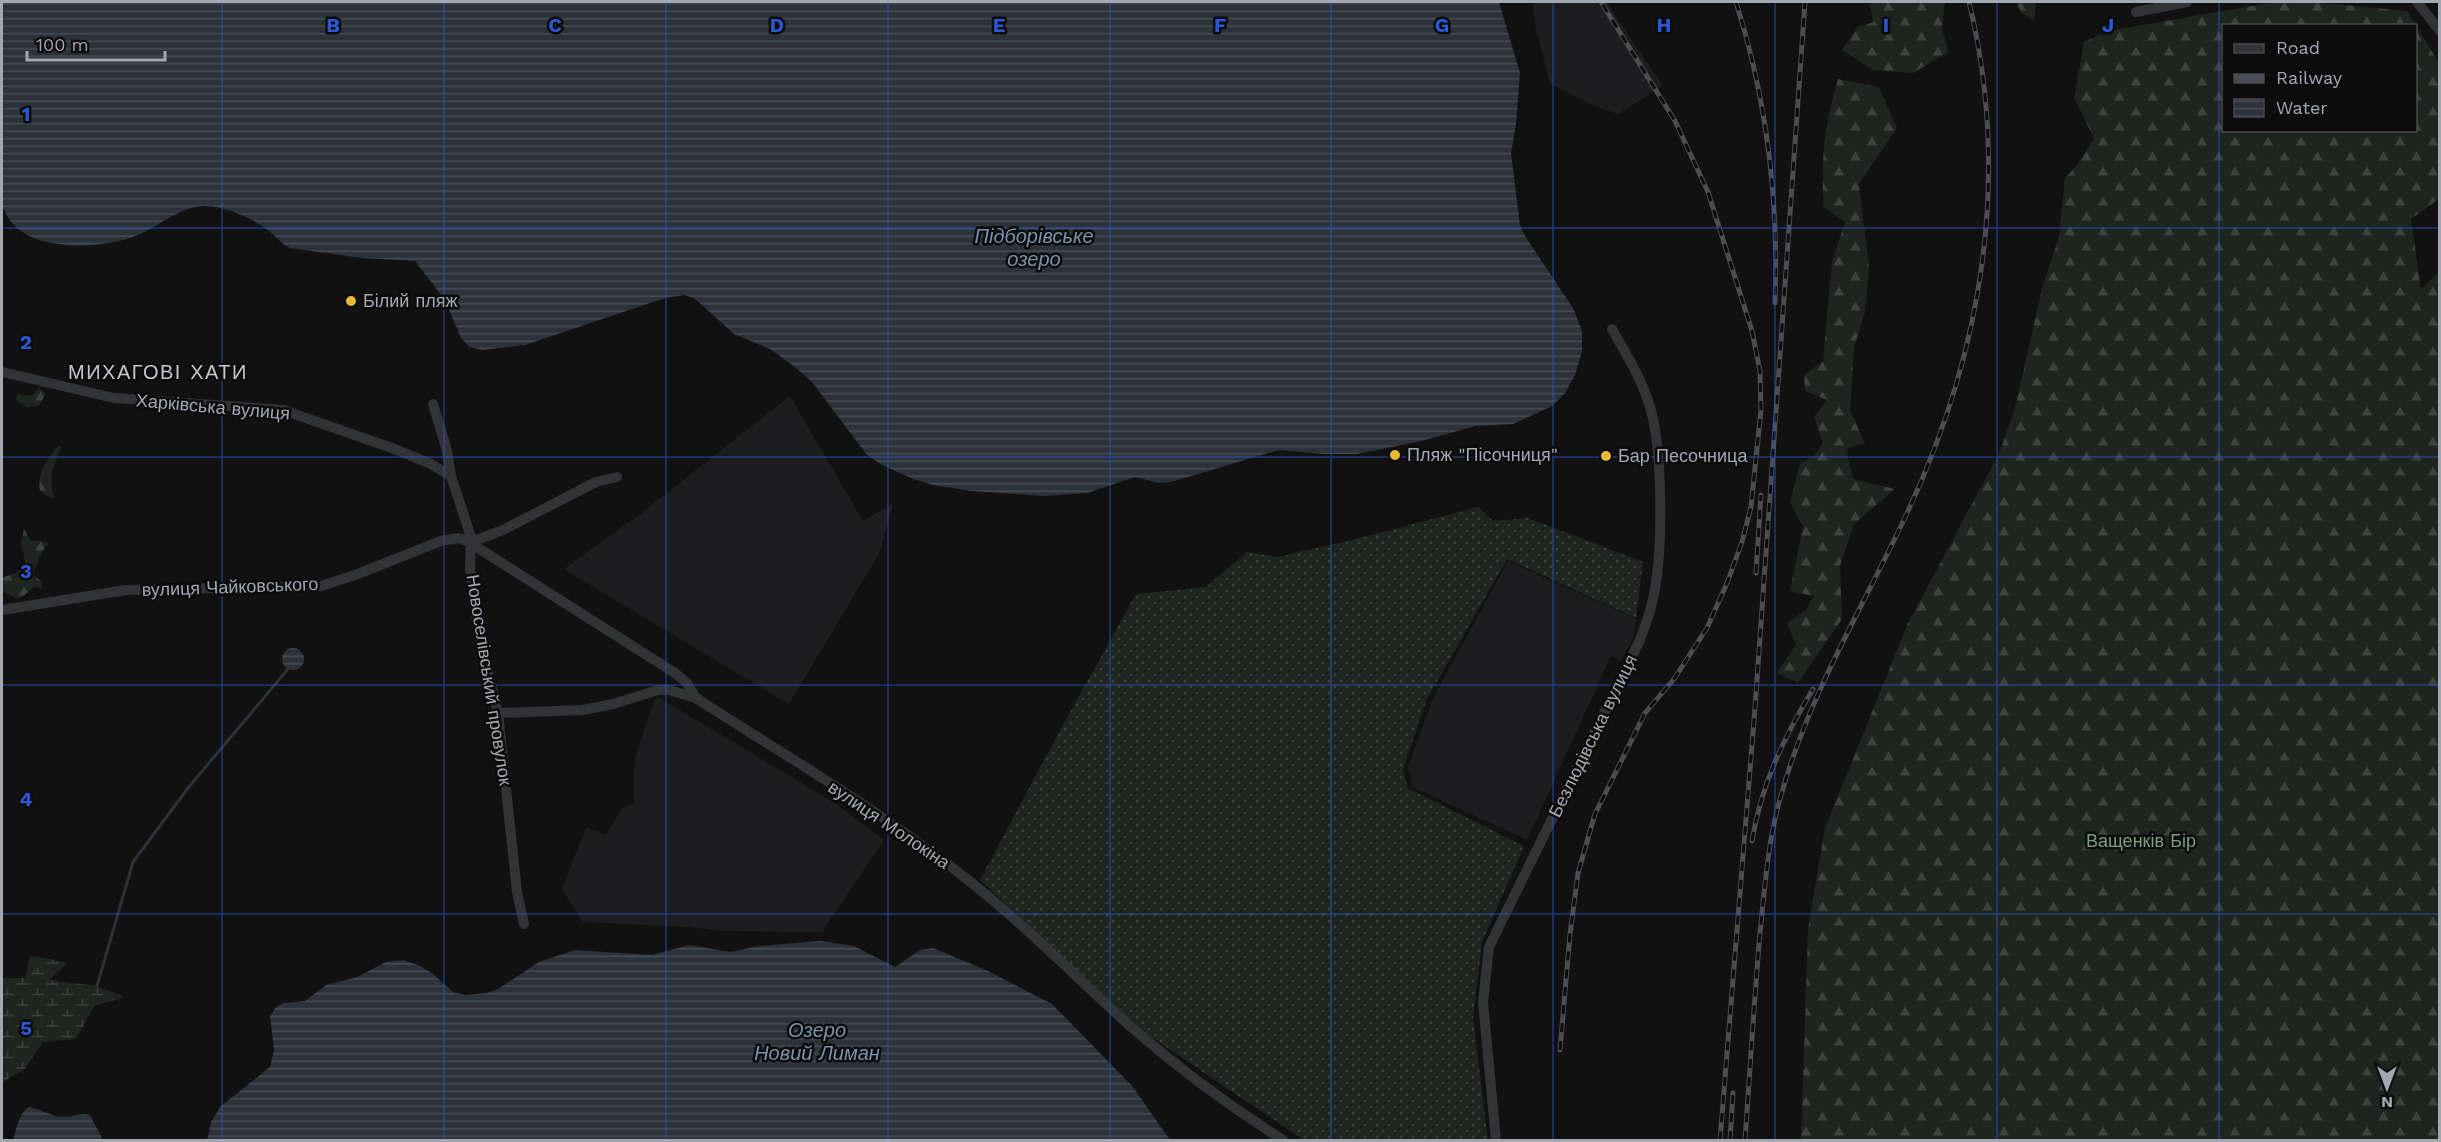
<svg xmlns="http://www.w3.org/2000/svg" width="2441" height="1142" viewBox="0 0 2441 1142" font-family="'Work Sans',sans-serif">
	<style>
		.built { fill: #1d1d1f }
		.grass { fill: url(#grass-dots) }
		.forest { fill: url(#forest-firs); fill-rule: evenodd }
		.wetland { fill: url(#wetland-marsh) }
		.water { fill: url(#water-rules) }
		.lines { fill: none; stroke-linecap: round; stroke-linejoin: round }
		.stream { stroke: #2b323a; stroke-width: 3 }
		.minor { stroke: #323337; stroke-width: 10 }
		.rail-casing { stroke: #4b4d52; stroke-width: 5 }
		.rail { stroke: #0c0c0d; stroke-width: 3; stroke-dasharray: 9; stroke-linecap: butt }
		.grid { fill: none; stroke: #2a57d4; stroke-width: 1.5; stroke-opacity: 0.55 }
		.poi-dot { fill: #e7b935; stroke: #0c0c0d; stroke-width: 2 }
		.labels { text-anchor: middle; stroke-width: 5; stroke-linejoin: round; paint-order: stroke }
		.poi-label { font-size: 18px; fill: #a3a7b2; stroke: #0c0c0d; text-anchor: start }
		.street-label { font-size: 18px; fill: #a3a7b2; stroke: #0c0c0d }
		.park-label { font-size: 18px; fill: #7b9d80; stroke: #0c0c0d }
		.water-label { font-size: 20px; font-style: italic; fill: #7b92ac; stroke: #0c0c0d }
		.neighbourhood-label { font-size: 20px; letter-spacing: 1.5px; fill: #c4c6cf; stroke: #0c0c0d }
		.grid-label { font-size: 20px; text-anchor: middle; font-weight: bold; fill: #2a57d4; stroke: #0c0c0d; stroke-width: 5; stroke-linejoin: round; paint-order: stroke }
	</style>
	<defs>
		<pattern id="grass-dots" width="8" height="8" patternUnits="userSpaceOnUse" patternTransform="scale(1.5)"><rect width="8" height="8" fill="#1e251f"/><path d="M2 2h.1M6 6h.1" fill="none" stroke="#3c423d" stroke-width="1.8" stroke-linecap="round"/></pattern>
		<pattern id="forest-firs" width="22" height="20" patternUnits="userSpaceOnUse" patternTransform="scale(1.5)"><rect width="22" height="20" fill="#1e251f"/><path d="M5 1l3.5 6h-7zM16 11l3.5 6h-7z" fill="#3c423d"/></pattern>
		<pattern id="wetland-marsh" width="20" height="14" patternUnits="userSpaceOnUse" patternTransform="scale(1.5)"><rect width="20" height="14" fill="#1e251f"/><path d="M1 5h8M5 5V1M11 12h8M15 12V8" fill="none" stroke="#3c423d"/></pattern>
		<pattern id="water-rules" width="6" height="5" patternUnits="userSpaceOnUse" patternTransform="scale(1.5)"><rect width="6" height="5" fill="#2b323a"/><path d="M0 2.5h6" fill="none" stroke="#474d54"/></pattern>
	</defs>
	<rect width="100%" height="100%" fill="#111112"/>
	<path class="built" d="M1532,2H1606L1663,86L1618,114L1597,107L1550,84L1536,29Z
		M790,396L863,521L893,503L880,552L789,704L564,569L639,515Z
		M1508,561L1636,619L1633,638L1621,661L1611,656L1527,840L1412,787L1408,767L1432,700Z
		M656,696L835,803L884,840L822,932L721,931L688,927L583,922L562,889L586,827L606,835L622,808L634,803V768L637,751Z"/>
	<path class="grass" d="M1478,507L1493,521L1528,518L1643,562L1636,618L1507,559L1427,699L1403,769L1408,788L1524,846L1482,942L1473,1018L1488,1140H1304L1141,1030L980,880L1065,721L1136,594L1206,587L1247,552L1278,557L1360,538Z"/>
	<path class="forest" d="M1869,2H1945L1942,28L1948,52L1913,73L1873,70L1842,50L1858,27L1874,22Z
		M2016,2H2036L2034,21L2021,12Z
		M2275,2H2312L2407,11L2439,63V199L2411,219L2421,289L2440,272L2439,1140H1801L1808,929L1825,828L1908,623L1999,454L2015,408L2042,289L2059,237L2065,178L2078,164L2094,138L2074,98L2084,42L2108,31ZM2224,26H2416V130H2224Z
		M1838,79L1879,87L1897,128L1859,184L1869,267L1865,312L1854,348L1850,411L1865,443L1846,449L1853,479L1895,489L1854,524L1840,566L1842,619L1798,683L1777,673L1796,644L1787,623L1806,610L1814,596L1790,591L1803,526L1790,502L1800,463L1814,456L1823,443L1814,417L1827,400L1805,391L1804,375L1823,361L1832,262L1845,222L1824,207C1820,162 1825,122 1838,79Z
		M39,388L46,394L39,406L27,407L16,400L18,394L31,396Z
		M58,446L61,447C53,467 48,475 54,497L50,498L40,491C36,474 48,459 58,446Z
		M24,529L30,540L46,542L48,544C41,552 38,562 33,573L34,576L40,580L43,589L34,587L22,597L17,599L2,591V578L15,573L26,563L21,543Z"/>
	<path class="wetland" d="M30,955L68,963L49,980L97,986L125,997L94,1006L76,1039L43,1042L24,1070L2,1082V978H25Z"/>
	<path class="water" d="M2,2H1499L1520,73L1516,124L1511,153L1520,226L1525,236L1573,308L1582,331V351L1575,375L1565,393L1552,406L1513,424L1476,426L1421,441L1357,454H1324L1279,450L1171,482L1159,483L1135,477L1087,493L1044,496L972,491L933,485L913,479L882,465L867,455L812,382L795,367L770,349L734,334L694,298L684,295L665,298L525,345L482,350L470,347L461,338L445,300L415,261L362,258L290,248C281,244 277,237 269,231C254,219 225,206 205,206C181,206 159,226 138,235C108,248 48,251 21,231C12,225 7,216 2,206Z
		M282 659a11 11 0 1 1 22 0a11 11 0 1 1-22 0Z
		M820,941L854,946L895,967L920,950L933,948L988,971L1052,1004L1133,1087L1170,1140H207L211,1122L220,1107L270,1067L274,1050L270,1016L276,1007L284,1003L305,1001L326,985L357,977L386,962L403,960L418,965L432,973L453,992L465,995L487,993L498,989L539,962L575,950L651,955L690,945L730,952L759,946Z
		M29,1107C41,1109 52,1117 64,1117C74,1117 80,1112 90,1115L103,1140H13C17,1128 18,1114 29,1107Z"/>
	<g class="lines">
		<path class="stream" d="M97,986L133,862L188,788L288,669"/>
		<path class="minor" d="M2417,2L2440,31
			M2136,12L2187,2
			M2,372L114,398L283,410L392,448L429,463L451,476
			M433,404L447,451L451,476L471,537L470,569L479,636L498,713L517,892L524,924
			M471,542L503,530L596,482L617,477
			M2,610L126,590L321,586L355,575L441,541L458,538L467,541L675,673L687,683L696,698C787,757 883,812 968,880C1025,925 1076,977 1130,1026C1178,1068 1229,1106 1283,1140
			M498,713L583,710L613,704L658,690H669L696,698
			M1496,1140L1483,1002L1489,947L1639,642C1645,627 1651,611 1654,594C1663,549 1663,451 1650,407C1642,379 1626,354 1612,329"/>
		<g class="rail-casing">
			<path id="rail" d="M1736,2C1767,100 1779,200 1775,303
				M1756,573L1761,495
				M1752,841C1761,785 1784,737 1813,689
				M1560,1050L1570,934L1578,873L1595,814L1645,713L1674,679L1707,628L1727,583L1742,542L1751,507L1761,410L1760,371L1752,331L1708,192L1675,121L1601,2
				M1720,1140L1755,708L1805,2
				M1730,1140L1733,1093
				M1745,1140C1750,1071 1754,1002 1760,933C1765,886 1768,838 1782,792C1810,692 1865,604 1908,511C1983,350 2011,175 1969,2"/>
		</g>
		<use href="#rail" class="rail"/>
	</g>
	<path class="grid" d="M222,2V1140M444,2V1140M666,2V1140M888,2V1140M1110,2V1140M1331,2V1140M1553,2V1140M1775,2V1140M1997,2V1140M2219,2V1140M2,228H2440M2,457H2440M2,685H2440M2,914H2440"/>
	<g class="poi-dot">
		<circle cx="351" cy="301" r="6"/>
		<circle cx="1395" cy="455" r="6"/>
		<circle cx="1606" cy="456" r="6"/>
	</g>
	<g class="labels">
		<g class="poi-label">
			<text x="363" y="307">Білий пляж</text>
			<text x="1407" y="461">Пляж "Пісочниця"</text>
			<text x="1618" y="462">Бар Песочница</text>
		</g>
		<g class="street-label">
			<text transform="translate(213 407) rotate(5)" y="6">Харківська вулиця</text>
			<text transform="translate(230 587) rotate(-2)" y="6">вулиця Чайковського</text>
			<text transform="translate(489 680) rotate(81)" y="6">Новоселівський провулок</text>
			<text transform="translate(1593 736) rotate(-64)" y="6">Безлюдівська вулиця</text>
			<text transform="translate(889 825) rotate(34)" y="6">вулиця Молокіна</text>
		</g>
		<g class="park-label">
			<text x="2141" y="847">Ващенків Бір</text>
		</g>
		<g class="water-label">
			<text x="1034" y="243">Підборівське<tspan x="1034" dy="23">озеро</tspan></text>
			<text x="817" y="1037">Озеро<tspan x="817" dy="23">Новий Лиман</tspan></text>
		</g>
		<g class="neighbourhood-label">
			<text x="158" y="379">МИХАГОВІ ХАТИ</text>
		</g>
	</g>
	<g class="grid-label">
		<text x="333" y="32">B</text>
		<text x="555" y="32">C</text>
		<text x="777" y="32">D</text>
		<text x="999" y="32">E</text>
		<text x="1220" y="32">F</text>
		<text x="1442" y="32">G</text>
		<text x="1664" y="32">H</text>
		<text x="1886" y="32">I</text>
		<text x="2108" y="32">J</text>
		<text x="26" y="121">1</text>
		<text x="26" y="349">2</text>
		<text x="26" y="578">3</text>
		<text x="26" y="806">4</text>
		<text x="26" y="1035">5</text>
	</g>
	<rect width="2441" height="1142" fill="none" stroke="#a3a7b2" stroke-width="6"/>
	<rect x="2222" y="24" width="195" height="108" fill="#0c0c0d" stroke="#484a4f" stroke-width="1.5"/>
	<rect x="2234" y="44" width="30" height="9" fill="#323337" stroke="#484a4f" stroke-width="1.5"/>
	<text x="2276" y="54" font-size="18" fill="#a3a7b2">Road</text>
	<rect x="2234" y="74" width="30" height="9" fill="#4b4d52" stroke="#484a4f" stroke-width="1.5"/>
	<text x="2276" y="84" font-size="18" fill="#a3a7b2">Railway</text>
	<rect x="2234" y="99" width="30" height="18" fill="url(#water-rules)" stroke="#484a4f" stroke-width="1.5"/>
	<text x="2276" y="114" font-size="18" fill="#a3a7b2">Water</text>
	<g transform="translate(2387 1088) rotate(180)" stroke="#0c0c0d" stroke-width="4.5" paint-order="stroke">
	<path d="M0-4.5L10 22L0 15L-10 22Z" fill="#a3a7b2"/>
	<text y="-9" font-size="16" font-weight="bold" text-anchor="middle" fill="#a3a7b2">N</text>
	</g>
	<path d="M27 51v9h138v-9" fill="none" stroke="#a3a7b2" stroke-width="3"/>
	<text x="36" y="51" font-size="18" fill="#a3a7b2" stroke="#0c0c0d" stroke-width="4.5" paint-order="stroke">100 m</text>
</svg>
